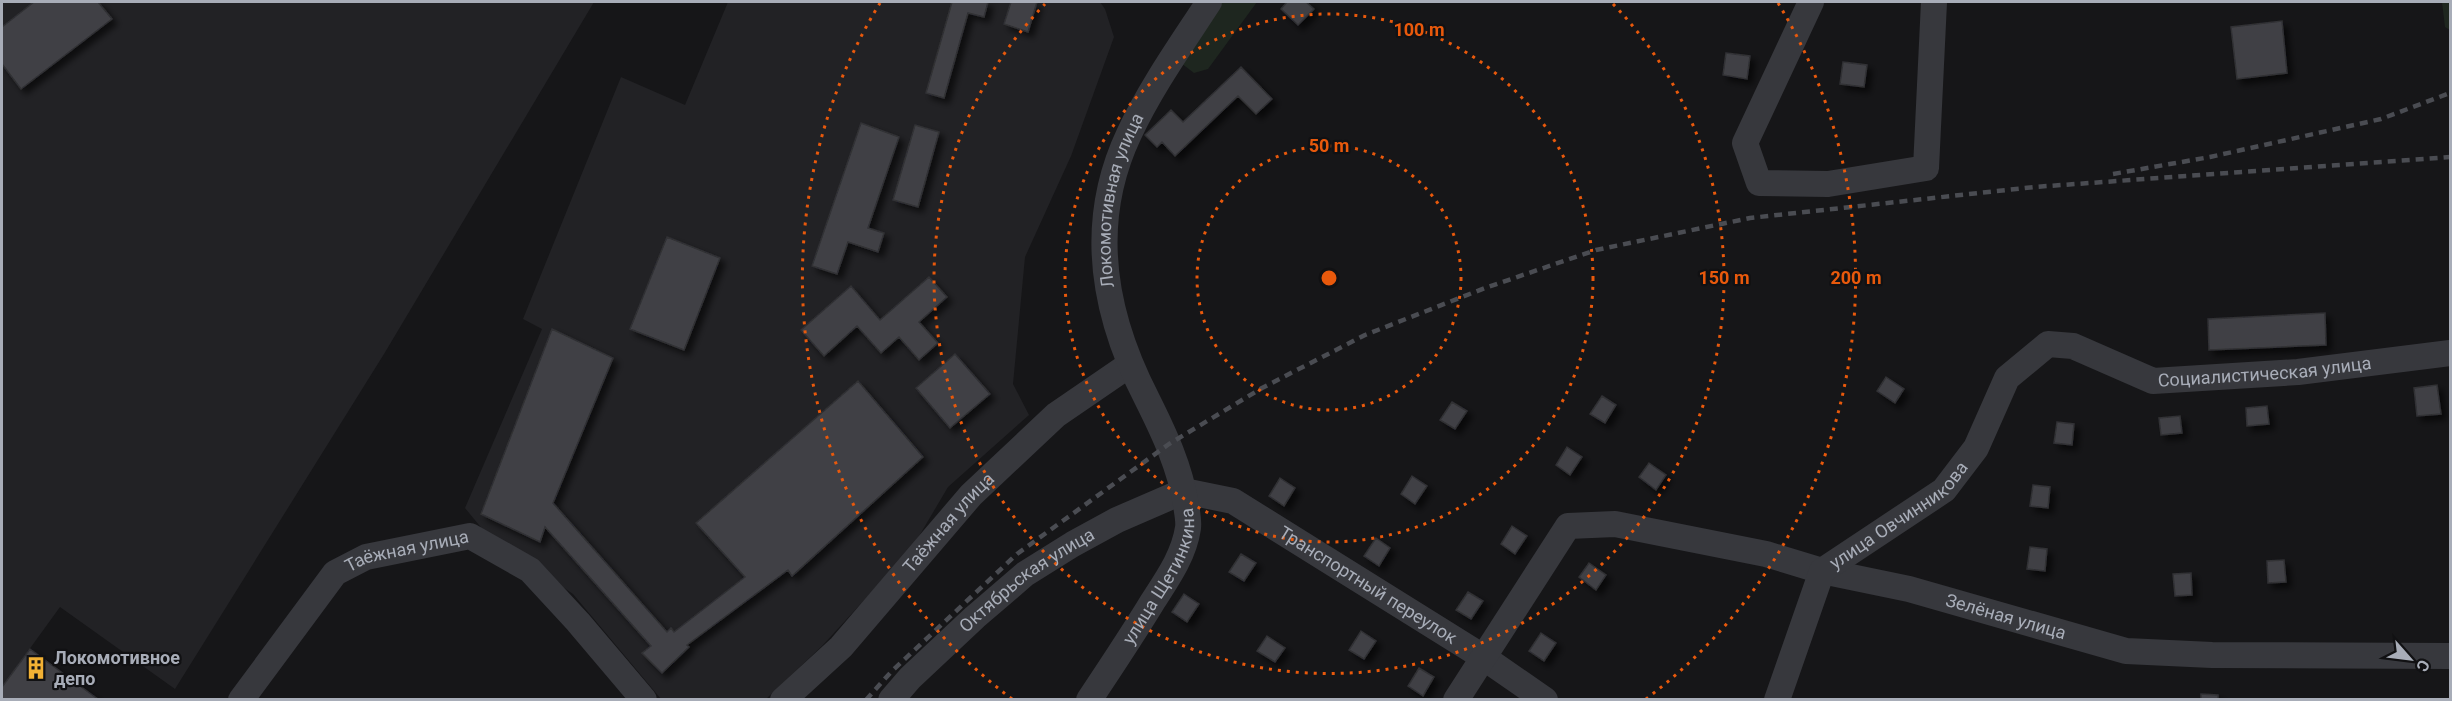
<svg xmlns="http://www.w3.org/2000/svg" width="2452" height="701" viewBox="0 0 2452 701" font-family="Roboto,sans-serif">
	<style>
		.built { fill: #222225 }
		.green { fill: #1e261f }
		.building { fill: #404145; stroke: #303034; stroke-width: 1.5; filter: url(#shadow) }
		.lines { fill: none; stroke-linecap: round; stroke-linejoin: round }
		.minor { stroke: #37383d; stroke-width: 26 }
		.rail { stroke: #4a4c52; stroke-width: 4.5; stroke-dasharray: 8 6; stroke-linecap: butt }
		.ring { fill: none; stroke: #e8590c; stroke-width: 3; stroke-dasharray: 3 6 }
		.labels { text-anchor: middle; stroke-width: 4.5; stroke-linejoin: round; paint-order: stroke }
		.street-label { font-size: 18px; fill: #a8adb8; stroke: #111113 }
		.poi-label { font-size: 18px; font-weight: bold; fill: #a8adb8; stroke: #111113; text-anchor: start }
		.centre { fill: #e8590c; stroke: #111113; stroke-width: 3 }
		.ring-label { font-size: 18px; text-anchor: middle; font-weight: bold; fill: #e8590c; stroke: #111113; stroke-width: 4.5; stroke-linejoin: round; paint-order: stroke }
	</style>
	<defs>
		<filter id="shadow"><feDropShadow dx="5" dy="5" stdDeviation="3" flood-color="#0009"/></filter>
	</defs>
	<rect width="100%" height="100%" fill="#161618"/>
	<path class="built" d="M2,2H594L384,354L175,689L60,607L2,687Z
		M728,2H1100L1105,9L1114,37L1071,156L1025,257L1013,384L1029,415L948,487L912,548L822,646L766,699H661L573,594L488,536L465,508L542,329L523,319L621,77L685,105Z"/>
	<path class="green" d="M1209,2H1257L1208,69L1194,73L1173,57Z
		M2442,2H2450V30L2445,27Z"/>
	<path class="building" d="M34,2H98L112,19L21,89L2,64V27Z
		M952,2H988L984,17L968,13L944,98L926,93Z
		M1011,2H1037L1028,32L1004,24Z
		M1287,2H1306L1314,9L1298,25L1281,9Z
		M2282,21L2287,73L2237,79L2231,27Z
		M1726,53L1750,56L1747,79L1723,75Z
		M1843,62L1867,65L1864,87L1840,84Z
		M1241,67L1272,99L1256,114L1238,96L1175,156L1162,142L1157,147L1145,135L1171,110L1183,122Z
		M861,123L899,137L868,228L884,233L878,252L848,242L837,274L812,266Z
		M915,125L939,132L918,207L893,200Z
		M667,237L720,258L684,350L630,329Z
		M929,277L947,297L919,322L938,343L919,360L899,337L881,353L857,326L824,356L801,330L851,286L880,320Z
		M2325,313L2326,345L2209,350L2208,319Z
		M552,329L613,358L553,503L667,632L671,628L674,632L745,577L696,523L858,381L923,457L792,576L788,570L687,645L689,647L662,673L642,653L651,646L545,527L540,542L481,514Z
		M955,354L990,394L950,428L916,388Z
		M1886,377L1904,389L1895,403L1877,391Z
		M2437,385L2441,414L2417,416L2414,388Z
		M1602,396L1616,405L1605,423L1590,414Z
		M1452,402L1467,411L1455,429L1440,420Z
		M2267,406L2269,424L2247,426L2246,408Z
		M2180,416L2182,433L2161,435L2159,418Z
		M2057,422L2074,424L2072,445L2054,443Z
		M1567,447L1582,457L1570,475L1556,465Z
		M1649,463L1666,475L1656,490L1639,477Z
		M1412,476L1427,486L1415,504L1401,494Z
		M1280,478L1295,488L1284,506L1269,496Z
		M2033,485L2050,487L2048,508L2030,506Z
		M1512,526L1527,536L1515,554L1501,544Z
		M1376,538L1390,548L1379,566L1364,556Z
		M2030,547L2047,549L2045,571L2027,569Z
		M1241,554L1256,563L1244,581L1229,572Z
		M2284,560L2286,582L2268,583L2267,561Z
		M1589,563L1606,575L1596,590L1579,577Z
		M2191,573L2192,595L2175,596L2173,574Z
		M1468,592L1483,601L1471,619L1456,610Z
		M1184,594L1199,604L1187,622L1172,612Z
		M1361,631L1376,641L1364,659L1349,650Z
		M1541,633L1556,643L1544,661L1529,651Z
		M1267,636L1285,648L1275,662L1257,651Z
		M30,649L99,700H2V687Z
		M1419,668L1434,677L1423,696L1408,686Z
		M2201,694L2218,695V700H2201Z"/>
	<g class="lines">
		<g class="minor">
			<path d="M1811,2L1745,143L1759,183L1828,184L1926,168L1934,2"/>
			<path id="s1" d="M241,700L335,573L366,557L470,536L530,570L578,622L644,700"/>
			<path id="s2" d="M783,700L841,647L971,495L1056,415L1129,365"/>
			<path id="s3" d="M891,700L910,678L975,617L1025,574L1073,544L1117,520L1184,491L1233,501L1483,657L1545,700"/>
			<path id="s4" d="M1089,700C1111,667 1133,634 1153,601C1168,578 1184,555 1188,528C1189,521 1187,512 1186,505C1180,467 1164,433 1147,399C1103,314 1087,223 1129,134C1151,87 1181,45 1209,2"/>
			<path id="s5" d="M1456,700L1568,526L1615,524L1766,554L1822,571L1909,589L2126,651L2212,655L2450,656"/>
			<path id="s6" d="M1777,700L1822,571L1944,490L1976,448L2007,378L2048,344L2073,346L2153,381L2298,372L2450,353"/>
		</g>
		<path class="rail" d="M2113,174L2210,157L2381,119L2450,93
			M866,700L891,672L1017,554L1169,444L1262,388L1365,335L1485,288L1596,250L1750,218L2034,187L2450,157"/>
	</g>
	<g class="ring">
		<circle cx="1329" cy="278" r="132"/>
		<circle cx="1329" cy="278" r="264"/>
		<path d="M1613 4A395 395 0 1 1 1045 4"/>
		<path d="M1012 699A527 527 0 0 1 880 3M1778 3A527 527 0 0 1 1646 699"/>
	</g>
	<defs>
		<g id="building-bare" transform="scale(1.8)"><path d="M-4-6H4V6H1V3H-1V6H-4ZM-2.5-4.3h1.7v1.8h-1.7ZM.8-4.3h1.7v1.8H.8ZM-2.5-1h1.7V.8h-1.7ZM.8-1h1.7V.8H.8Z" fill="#f2b134" stroke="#111113" stroke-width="2.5" paint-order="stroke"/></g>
	</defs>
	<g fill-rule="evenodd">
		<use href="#building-bare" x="36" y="668"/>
	</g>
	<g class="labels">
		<g class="street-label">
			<text dy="6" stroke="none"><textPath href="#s4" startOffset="544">Локомотивная улица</textPath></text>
			<text dy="6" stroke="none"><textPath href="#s6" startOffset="690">Социалистическая улица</textPath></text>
			<text dy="6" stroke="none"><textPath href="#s6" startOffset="232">улица Овчинникова</textPath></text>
			<text dy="6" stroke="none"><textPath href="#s2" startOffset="243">Таёжная улица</textPath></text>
			<text dy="6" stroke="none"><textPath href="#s1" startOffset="234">Таёжная улица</textPath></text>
			<text dy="6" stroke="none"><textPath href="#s4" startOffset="144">улица Щетинкина</textPath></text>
			<text dy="6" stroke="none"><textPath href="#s3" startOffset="182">Октябрьская улица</textPath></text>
			<text dy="6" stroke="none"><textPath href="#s3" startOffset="573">Транспортный переулок</textPath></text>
			<text dy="6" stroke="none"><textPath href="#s5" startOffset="656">Зелёная улица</textPath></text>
		</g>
		<g class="poi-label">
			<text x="54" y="664">Локомотивное<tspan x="54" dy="21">депо</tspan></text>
		</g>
	</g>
	<circle cx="1329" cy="278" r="9" class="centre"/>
	<g class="ring-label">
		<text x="1419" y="36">100 m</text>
		<text x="1329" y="152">50 m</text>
		<text x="1724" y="284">150 m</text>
		<text x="1856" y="284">200 m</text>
	</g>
	<rect width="2452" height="701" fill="none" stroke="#a8adb8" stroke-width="6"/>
	<g transform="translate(2410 659) rotate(118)" stroke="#111113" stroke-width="4.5" paint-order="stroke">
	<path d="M0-4.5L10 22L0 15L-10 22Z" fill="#a8adb8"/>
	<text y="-9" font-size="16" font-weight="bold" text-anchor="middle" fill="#a8adb8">С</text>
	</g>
</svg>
